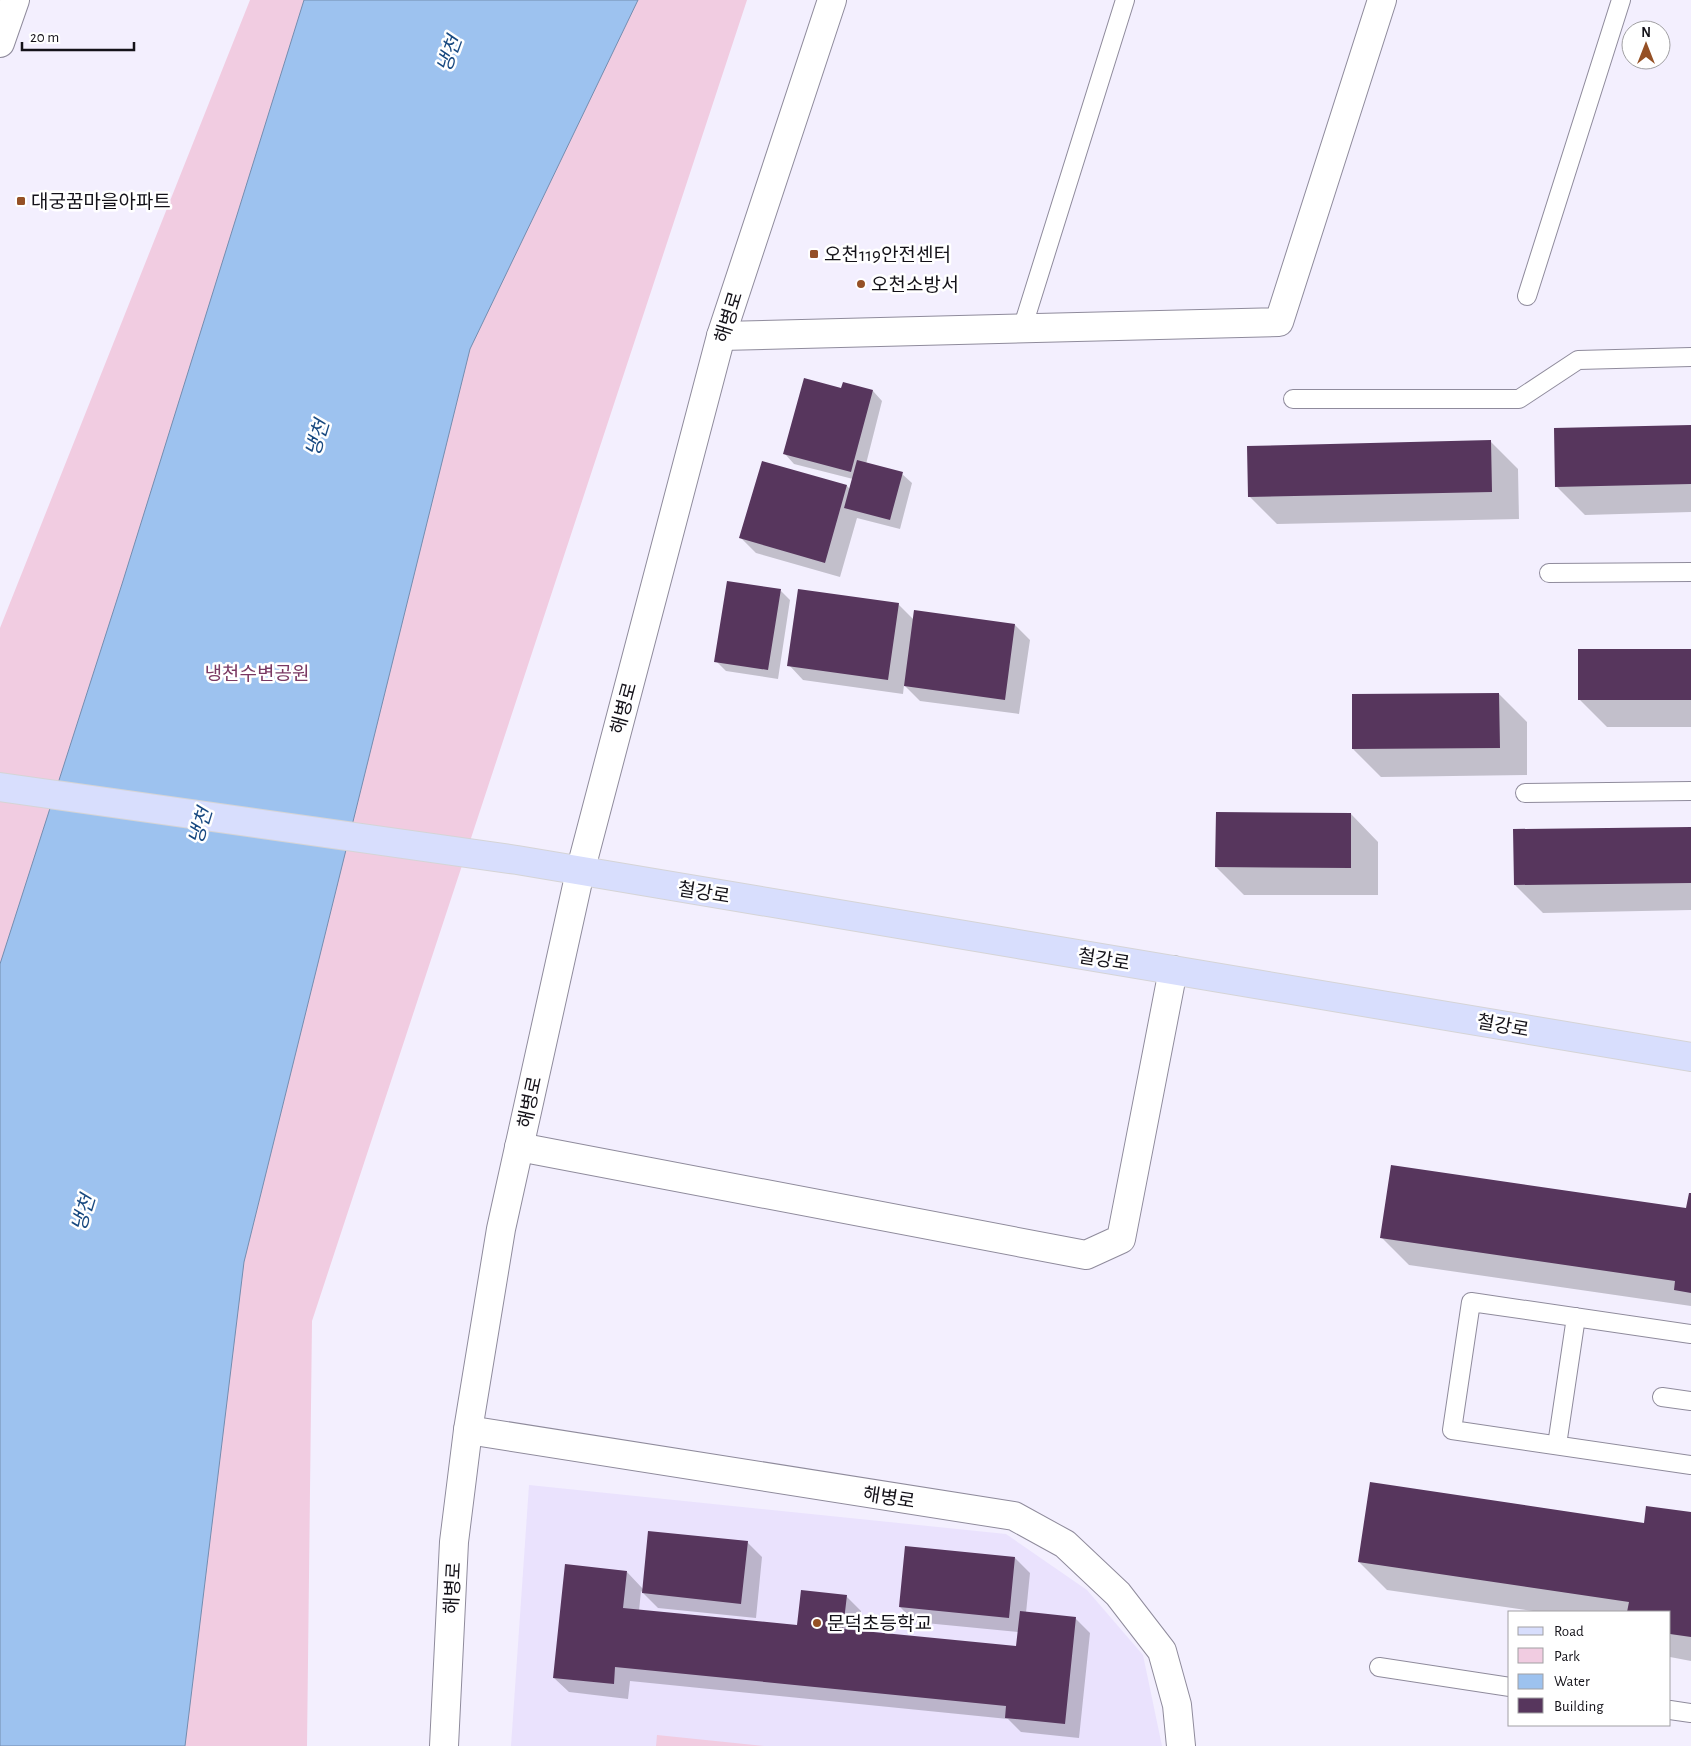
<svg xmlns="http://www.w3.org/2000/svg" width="1691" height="1746" viewBox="0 0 1691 1746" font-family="'Alegreya Sans','Noto Sans KR',sans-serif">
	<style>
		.built { fill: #eae2fd }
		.green { fill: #f1cce1 }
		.water { fill: #9dc2ef; stroke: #748daf }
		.shadow { fill: #0003 }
		.building { fill: #57365d }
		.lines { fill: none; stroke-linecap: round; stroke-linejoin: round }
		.lane-casing { stroke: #8f8b9c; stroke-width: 20 }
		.street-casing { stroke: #8f8b9c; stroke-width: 30 }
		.secondary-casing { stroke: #8f8b9c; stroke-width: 30 }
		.primary-casing { stroke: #d5d4d6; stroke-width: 30 }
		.lane { stroke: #fff; stroke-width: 18 }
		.street { stroke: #fff; stroke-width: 28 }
		.secondary { stroke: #fff; stroke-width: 28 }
		.primary { stroke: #d8defd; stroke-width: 28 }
		.poi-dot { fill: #955025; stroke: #fff; stroke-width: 2 }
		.labels { text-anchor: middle; stroke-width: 5; stroke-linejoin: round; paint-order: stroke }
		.poi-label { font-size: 19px; fill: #141219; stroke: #fff; text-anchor: start }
		.street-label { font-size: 19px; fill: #141219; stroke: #fff }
		.park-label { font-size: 19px; fill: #7a3963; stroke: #fff }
		.water-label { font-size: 20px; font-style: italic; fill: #184980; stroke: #fff }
	</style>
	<rect width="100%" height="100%" fill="#f3effe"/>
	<path class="built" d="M529,1485L1006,1534L1087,1590L1143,1655L1162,1746H511Z"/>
	<path class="green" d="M250,0H747L312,1321L307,1746H0V628Z
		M657,1735L764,1746H656Z"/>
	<path class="water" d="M304,0H638L470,349L244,1262L185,1746H0V964L122,584Z"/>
	<path class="shadow" d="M842,389L873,391L882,401L866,464L902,474L912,483L900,529L857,518L840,577L756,553L741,538L763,462L847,486L850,489L853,479L794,464L785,454Z
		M1691,427V512L1585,515L1557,487Z
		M1490,441L1518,469L1519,519L1277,524L1249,496Z
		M781,591L790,600L778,679L726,671L716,661Z
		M898,604L914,620L1015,625L1030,640L1019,714L920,701L904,685L903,694L803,680L789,665Z
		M1691,650V727H1607L1580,700Z
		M1499,694L1527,722V775L1381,777L1353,749Z
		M1351,814L1378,842V895H1244L1216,867Z
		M1691,828V910L1543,913L1515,885Z
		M1691,1194V1306L1409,1265L1381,1237L1687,1209Z
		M1691,1514V1661L1670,1657V1612H1540L1387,1590L1359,1562L1645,1524Z
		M747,1542L762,1557L756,1618L658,1608L641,1591L639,1611L798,1627L846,1596L861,1611L859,1632L1017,1648L1019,1632L915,1622L900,1607L1015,1558L1030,1573L1026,1613L1075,1618L1090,1633L1079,1738L1021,1732L1008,1719L630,1681L628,1699L569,1692L554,1678L627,1572L643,1589Z"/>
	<path class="building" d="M804,378L841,388L843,382L873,390L851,472L783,454Z
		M1691,425V484L1555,487L1554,428Z
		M1491,440L1492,492L1248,497L1247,446Z
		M857,460L903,472L890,520L844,508Z
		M762,461L847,485L825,563L739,538Z
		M727,581L781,589L768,670L714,662Z
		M798,589L899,603L888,680L787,666Z
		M914,610L1015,624L1005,700L904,686Z
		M1578,649H1691V700H1578Z
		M1499,693L1500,748L1352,749V694Z
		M1216,812L1351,813V868L1215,867Z
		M1691,827V883L1514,885L1513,829Z
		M1391,1165L1686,1208L1689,1193H1691V1293L1674,1290L1675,1281L1380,1238Z
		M1370,1482L1644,1523L1646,1506L1691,1512V1637L1670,1634V1612H1627L1629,1602L1358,1562Z
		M648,1531L748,1541L741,1604L642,1593Z
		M905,1546L1015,1557L1009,1618L899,1607Z
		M565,1564L627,1571L623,1608L797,1625L801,1590L847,1595L843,1629L1016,1646L1020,1611L1076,1617L1065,1724L1005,1718L1006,1706L615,1667L614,1684L553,1678Z"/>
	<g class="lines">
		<g class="lane-casing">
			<path id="lane" d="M1527,296L1621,0
				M1022,329L1125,0
				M1293,399H1519L1578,360L1691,357
				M1549,573L1691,572
				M1525,793L1691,791
				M1691,1334L1471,1302L1452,1430L1691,1465
				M1662,1397L1691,1401
				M1557,1445L1576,1317
				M1379,1667L1510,1687
				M1670,1710L1691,1713"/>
		</g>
		<g class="street-casing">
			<path id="street" d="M721,336L1279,322L1382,0
				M519,1147L1086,1255L1121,1239L1173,970
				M468,1430L1014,1516L1065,1544L1118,1594L1162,1651L1177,1705L1181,1746"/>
		</g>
		<g class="secondary-casing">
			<path id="secondary" d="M0,43L15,0
				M444,1746L454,1542L468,1430L501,1229L580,872L721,336L832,0"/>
		</g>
		<g class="primary-casing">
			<path id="primary" d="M0,787L517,860L1691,1057"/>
		</g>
		<use href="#lane" class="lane"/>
		<use href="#street" class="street"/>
		<use href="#secondary" class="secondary"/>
		<use href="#primary" class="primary"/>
	</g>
	<g class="poi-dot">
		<rect x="16" y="196" width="10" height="10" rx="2.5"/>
		<rect x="809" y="249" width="10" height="10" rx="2.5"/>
		<circle cx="861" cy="284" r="5"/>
		<circle cx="817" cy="1623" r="5"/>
	</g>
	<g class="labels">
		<g class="poi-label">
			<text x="31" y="208">대궁꿈마을아파트</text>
			<text x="824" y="261">오천119안전센터</text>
			<text x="871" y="291">오천소방서</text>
			<text x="827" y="1630">문덕초등학교</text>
		</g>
		<g class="street-label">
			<text transform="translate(728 317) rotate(-73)" y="7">해병로</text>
			<text transform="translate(623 708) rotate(-75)" y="7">해병로</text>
			<text transform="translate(704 892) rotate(9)" y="7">철강로</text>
			<text transform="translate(1104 959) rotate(9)" y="7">철강로</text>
			<text transform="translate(1503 1025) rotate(10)" y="7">철강로</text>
			<text transform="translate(529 1102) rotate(-78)" y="7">해병로</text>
			<text transform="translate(889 1497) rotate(9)" y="7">해병로</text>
			<text transform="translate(452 1588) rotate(-87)" y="7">해병로</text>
		</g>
		<g class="park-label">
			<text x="257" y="680">냉천수변공원</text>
		</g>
		<g class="water-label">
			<text transform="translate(449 54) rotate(-70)" y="7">냉천</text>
			<text transform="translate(317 438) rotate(-73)" y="7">냉천</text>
			<text transform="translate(200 826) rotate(-73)" y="7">냉천</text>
			<text transform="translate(83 1213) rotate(-73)" y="7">냉천</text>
		</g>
	</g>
	<rect x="1508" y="1611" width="162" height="115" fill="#ffffff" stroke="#a1a0a3"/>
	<rect x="1518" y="1627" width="25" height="8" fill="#d8defd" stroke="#a1a0a3"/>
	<text x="1554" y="1636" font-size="15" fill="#141219">Road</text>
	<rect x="1518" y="1648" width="25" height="15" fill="#f1cce1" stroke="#a1a0a3"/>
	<text x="1554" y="1661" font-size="15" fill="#141219">Park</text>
	<rect x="1518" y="1674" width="25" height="15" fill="#9dc2ef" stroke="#a1a0a3"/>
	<text x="1554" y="1686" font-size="15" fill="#141219">Water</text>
	<rect x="1518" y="1698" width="25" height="15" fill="#57365d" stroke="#a1a0a3"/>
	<text x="1554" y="1711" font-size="15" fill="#141219">Building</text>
	<g transform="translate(1646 45)"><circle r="24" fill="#ffffff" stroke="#a1a0a3"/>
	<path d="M0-4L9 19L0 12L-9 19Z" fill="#955025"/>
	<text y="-8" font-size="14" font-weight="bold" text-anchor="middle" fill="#141219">N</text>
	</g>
	<path d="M22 42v8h112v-8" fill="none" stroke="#141219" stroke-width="2.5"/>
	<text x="30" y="42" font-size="15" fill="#141219" stroke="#ffffff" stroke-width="4" paint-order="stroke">20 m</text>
</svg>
